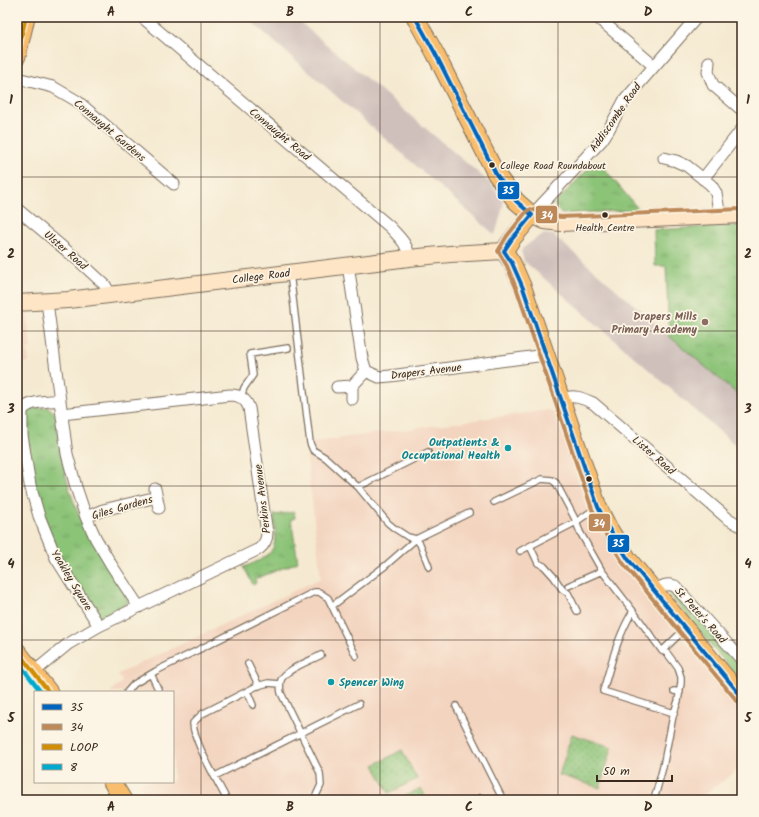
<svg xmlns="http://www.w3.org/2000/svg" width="759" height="817" viewBox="0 0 759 817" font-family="Kalam,sans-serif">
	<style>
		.built { fill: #f3d4bf }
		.railway { fill: #cfc0bb }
		.grass { fill: url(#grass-tufts); stroke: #63764a }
		.garden { fill: url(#garden-dots); stroke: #63764a }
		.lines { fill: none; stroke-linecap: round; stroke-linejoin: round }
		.lane-casing { stroke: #7c6d5d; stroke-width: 8 }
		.street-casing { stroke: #7c6d5d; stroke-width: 13 }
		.secondary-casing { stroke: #7c6d5d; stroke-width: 18 }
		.primary-casing { stroke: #7c6d5d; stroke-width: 19 }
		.lane { stroke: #fff; stroke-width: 5.5 }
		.street { stroke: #fff; stroke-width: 11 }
		.secondary { stroke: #fde5c5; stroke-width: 16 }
		.primary { stroke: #f9be6d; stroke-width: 17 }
		.bus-1-casing { stroke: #fcf5e5; stroke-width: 7 }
		.bus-2-casing { stroke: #fcf5e5; stroke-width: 7 }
		.bus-3-casing { stroke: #fcf5e5; stroke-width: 7 }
		.bus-4-casing { stroke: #fcf5e5; stroke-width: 7 }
		.bus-1 { stroke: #0065bd; stroke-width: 4 }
		.bus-2 { stroke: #be8959; stroke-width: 4 }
		.bus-3 { stroke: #d18d06; stroke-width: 4 }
		.bus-4 { stroke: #00a9ce; stroke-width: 4 }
		.grid { fill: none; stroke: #3b2a1e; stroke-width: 1; stroke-opacity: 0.55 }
		.bus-dot { fill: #3b2a1e; stroke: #fcf5e5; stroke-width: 1.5 }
		.education-dot { fill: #8d6e63; stroke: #fcf5e5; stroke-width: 1.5 }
		.culture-dot { fill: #0f9aa8; stroke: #fcf5e5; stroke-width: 1.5 }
		.labels { text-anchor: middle; stroke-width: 3.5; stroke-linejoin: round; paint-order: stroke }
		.bus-label { font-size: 10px; fill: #3b2a1e; stroke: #fcf5e5; text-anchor: start }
		.street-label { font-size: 11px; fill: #3b2a1e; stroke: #fcf5e5 }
		.education-label { font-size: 11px; font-weight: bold; fill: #785e54; stroke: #fcf5e5; text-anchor: end }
		.culture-label { font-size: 11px; font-weight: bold; fill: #0d838f; stroke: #fcf5e5; text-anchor: end }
		.line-badge { stroke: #fcf5e5; stroke-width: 1.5 }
		.badge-label { font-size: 11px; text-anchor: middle; font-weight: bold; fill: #fff }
		.neatline { fill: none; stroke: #3b2a1e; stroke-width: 1.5 }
		.grid-label { font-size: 13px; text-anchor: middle; font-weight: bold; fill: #3b2a1e }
	</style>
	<defs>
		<pattern id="grass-tufts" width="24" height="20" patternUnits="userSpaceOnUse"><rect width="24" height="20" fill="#8bc377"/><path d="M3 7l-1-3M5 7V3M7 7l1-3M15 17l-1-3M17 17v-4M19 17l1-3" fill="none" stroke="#739f61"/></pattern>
		<pattern id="garden-dots" width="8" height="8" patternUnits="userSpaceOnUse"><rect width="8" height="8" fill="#8bc377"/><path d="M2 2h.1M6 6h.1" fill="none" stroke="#739f61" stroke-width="1.8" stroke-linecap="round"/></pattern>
	</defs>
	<rect width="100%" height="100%" fill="#fcf5e5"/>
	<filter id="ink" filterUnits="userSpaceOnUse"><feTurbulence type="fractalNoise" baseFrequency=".025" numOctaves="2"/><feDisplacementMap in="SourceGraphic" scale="8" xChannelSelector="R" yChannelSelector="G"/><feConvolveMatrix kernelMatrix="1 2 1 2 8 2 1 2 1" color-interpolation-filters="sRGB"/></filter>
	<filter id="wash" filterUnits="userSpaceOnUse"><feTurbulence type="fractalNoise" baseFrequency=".012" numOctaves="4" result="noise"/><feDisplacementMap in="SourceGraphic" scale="16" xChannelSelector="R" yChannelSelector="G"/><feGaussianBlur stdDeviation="0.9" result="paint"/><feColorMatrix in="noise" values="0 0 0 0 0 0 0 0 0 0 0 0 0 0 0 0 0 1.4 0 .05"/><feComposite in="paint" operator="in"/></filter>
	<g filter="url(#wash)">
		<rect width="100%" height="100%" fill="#f5ead1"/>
		<path class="built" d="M17,308L27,314L31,348L27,349L29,362L17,364Z
			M548,410L556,413L586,504L599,530L670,623L742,710V767L697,800H148L139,782H173V692H110L122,682L118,674L321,578L305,443Z"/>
		<path class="railway" d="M246,17H294L489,182L503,201V207L495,235Z
			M545,234L553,235L742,398V451L524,261L521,251L523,248L538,237Z"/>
		<path class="grass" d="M597,160L639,210L561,214L554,204Z
			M742,225V398L669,336L666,266H655L654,230Z
			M48,407L55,413C60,448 65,486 81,519C95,547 117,572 128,601L127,604L99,617L62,563L44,518L30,468L26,412L29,409Z
			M294,512L295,518L291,519L298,562L255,579L256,583L253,585L244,567C277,554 277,549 274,515Z
			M669,589L677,593L742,668V683L668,592Z"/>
		<path class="garden" d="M572,734L612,747L600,788L559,775Z
			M402,750L417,779L389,793L374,765Z
			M421,788L427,800H397Z"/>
	</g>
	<g filter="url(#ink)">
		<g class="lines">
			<g class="lane-casing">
				<path id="lane" d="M290,273L310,443L313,450L326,458L358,487L388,523L394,528L408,537L416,539L420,544L429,567
					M241,397L244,388L253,375L250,354L288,348
					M358,487L428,452
					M494,502L542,479L552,480L556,483L574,517L580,532L602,571L633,611L662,651L667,653L678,668L681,677V683L678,701L673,716L663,767L654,800
					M530,546L538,563L544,566L554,577L562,589L568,593L577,611
					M520,551L576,522L596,508
					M568,586L602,571
					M332,606L385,566L416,539L469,513
					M633,611C618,635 611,664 603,691L674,713
					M662,651L685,629
					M248,664L259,686
					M151,674L158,689
					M247,691L253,705
					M674,691L680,692
					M127,692L134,684L156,671L314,592H319L328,598L356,656
					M456,706L503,800
					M215,776L359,704
					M480,798L482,800
					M227,800C218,782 193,741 193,723L202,714L257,686L268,683L280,684
					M314,800L321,785L320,773L281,693C280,688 280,684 281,680C286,669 310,661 321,655"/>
			</g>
			<g class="street-casing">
				<path id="street" d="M142,17L390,227C399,237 408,244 409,258
					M597,17L654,66
					M709,62L708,72L713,85L742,110
					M17,78L53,87L77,101L174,184
					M664,158L676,161L687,166L711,185L716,193L720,217
					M703,179L742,129
					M17,209L79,261L105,285L111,295
					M532,215L602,140L609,129L624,101L697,17
					M348,265L362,358L366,371L379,377L390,376L545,355
					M47,302L67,454L76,487L86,517L96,539L112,566L139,607
					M352,386L366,371
					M337,387L352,386V399
					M562,399C573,394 582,398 593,403L727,518L742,527
					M60,400C48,402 28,400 22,411V435L30,485L39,516L56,558L99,626
					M155,489L159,508
					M86,517L103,510L157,497
					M655,590C662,586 667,583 675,586L742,660
					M34,672L68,644L99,626L259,549C264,545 267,540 267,533L249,408C246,399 240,395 230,395L62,414"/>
			</g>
			<g class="secondary-casing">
				<path id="secondary" d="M532,215L545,221L561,223L742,215
					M17,303L68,300L409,258L450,254L504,251"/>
			</g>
			<g class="primary-casing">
				<path id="primary" d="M415,17L435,53L496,174L516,201L532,215L512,239L504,251L512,263L523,288L598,507L608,527L628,559L742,697
					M17,56L26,17
					M17,651L49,692
					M112,782L123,800"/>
			</g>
			<use href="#lane" class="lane"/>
			<use href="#street" class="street"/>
			<use href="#secondary" class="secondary"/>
			<use href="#primary" class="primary"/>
			<g class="bus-1-casing">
				<path id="bus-1" d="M415,17L435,53L496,174L516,201L532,215L512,239L504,251L512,263L523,288L598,507L608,527L628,559L742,697"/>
			</g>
			<g class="bus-2-casing">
				<path id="bus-2" d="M737,701L623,563L603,530L592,509L517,290L507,266L498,251L507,236L527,211L531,209L547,215L561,217L742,209"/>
			</g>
			<g class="bus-3-casing">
				<path id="bus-3" d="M17,56L26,17
					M17,651L49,692"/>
			</g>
			<g class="bus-4-casing">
				<path id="bus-4" d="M17,661L41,692"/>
			</g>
			<use href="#bus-1" class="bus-1"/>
			<use href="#bus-2" class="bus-2"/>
			<use href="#bus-3" class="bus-3"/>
			<use href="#bus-4" class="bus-4"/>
		</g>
	</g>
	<path class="grid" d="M201,17V800M380,17V800M558,17V800M17,177H742M17,331H742M17,486H742M17,640H742"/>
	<g class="bus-dot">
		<circle cx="492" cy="165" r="3.5"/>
		<circle cx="605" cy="215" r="3.5"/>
		<circle cx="589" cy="479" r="3.5"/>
	</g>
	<circle class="education-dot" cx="705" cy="322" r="4"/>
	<g class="culture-dot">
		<circle cx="508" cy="448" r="4"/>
		<circle cx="331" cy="682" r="4"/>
	</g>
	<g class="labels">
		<g class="bus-label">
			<text x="500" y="169">College Road Roundabout</text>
			<text x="605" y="231" text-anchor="middle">Health Centre</text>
		</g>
		<g class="street-label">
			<text transform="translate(615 117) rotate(-55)" y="4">Addiscombe Road</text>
			<text transform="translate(110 130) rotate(40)" y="4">Connaught Gardens</text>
			<text transform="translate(280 134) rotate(40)" y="4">Connaught Road</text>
			<text transform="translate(66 250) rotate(41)" y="4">Ulster Road</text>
			<text transform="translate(261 276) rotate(-7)" y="4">College Road</text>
			<text transform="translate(426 371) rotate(-7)" y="4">Drapers Avenue</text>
			<text transform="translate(654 455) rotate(41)" y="4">Lister Road</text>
			<text transform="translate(262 499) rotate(-97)" y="4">Perkins Avenue</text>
			<text transform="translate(122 507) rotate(-16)" y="4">Giles Gardens</text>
			<text transform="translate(72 580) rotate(59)" y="4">Yoakley Square</text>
			<text transform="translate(701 615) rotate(48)" y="4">St Peter's Road</text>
		</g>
		<g class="education-label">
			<text x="697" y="320">Drapers Mills<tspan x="697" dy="13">Primary Academy</tspan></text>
		</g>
		<g class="culture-label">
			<text x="500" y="446">Outpatients &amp;<tspan x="500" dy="13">Occupational Health</tspan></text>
			<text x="339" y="686" text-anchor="start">Spencer Wing</text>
		</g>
	</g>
	<g class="line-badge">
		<rect x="497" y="181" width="23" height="19" rx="4" fill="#0065bd"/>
		<rect x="535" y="205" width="23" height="19" rx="4" fill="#be8959"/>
		<rect x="588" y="513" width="23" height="19" rx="4" fill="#be8959"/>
		<rect x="607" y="534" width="23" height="19" rx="4" fill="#0065bd"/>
	</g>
	<g class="badge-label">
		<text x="508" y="194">35</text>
		<text x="547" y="219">34</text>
		<text x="599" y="527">34</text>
		<text x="618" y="547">35</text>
	</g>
	<rect width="759" height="817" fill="none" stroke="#fcf5e5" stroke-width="44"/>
	<rect x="34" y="691" width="140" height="92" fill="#fcf5e5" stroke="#afa495"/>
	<rect x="42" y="704" width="20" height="6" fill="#0065bd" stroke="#afa495"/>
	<text x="70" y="711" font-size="12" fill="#3b2a1e">35</text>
	<rect x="42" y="724" width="20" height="6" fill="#be8959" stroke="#afa495"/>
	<text x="70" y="731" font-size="12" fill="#3b2a1e">34</text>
	<rect x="42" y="744" width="20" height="6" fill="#d18d06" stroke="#afa495"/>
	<text x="70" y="751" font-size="12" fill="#3b2a1e">LOOP</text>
	<rect x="42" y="764" width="20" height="6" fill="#00a9ce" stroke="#afa495"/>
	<text x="70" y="771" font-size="12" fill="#3b2a1e">8</text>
	<path d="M597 775v6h75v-6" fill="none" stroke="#3b2a1e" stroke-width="2"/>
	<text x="603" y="775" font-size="12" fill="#3b2a1e" stroke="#fcf5e5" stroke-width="3" paint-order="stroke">50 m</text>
	<rect x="22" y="22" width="715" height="773" class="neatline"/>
	<g class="grid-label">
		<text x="111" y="16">A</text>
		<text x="290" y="16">B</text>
		<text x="469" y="16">C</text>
		<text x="648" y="16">D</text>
		<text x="11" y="104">1</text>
		<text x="748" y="104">1</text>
		<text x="11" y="258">2</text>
		<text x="748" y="258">2</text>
		<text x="11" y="413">3</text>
		<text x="748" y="413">3</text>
		<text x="11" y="568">4</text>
		<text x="748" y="568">4</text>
		<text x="11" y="722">5</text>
		<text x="748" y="722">5</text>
		<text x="111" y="811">A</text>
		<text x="290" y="811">B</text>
		<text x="469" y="811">C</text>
		<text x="648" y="811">D</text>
	</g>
</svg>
